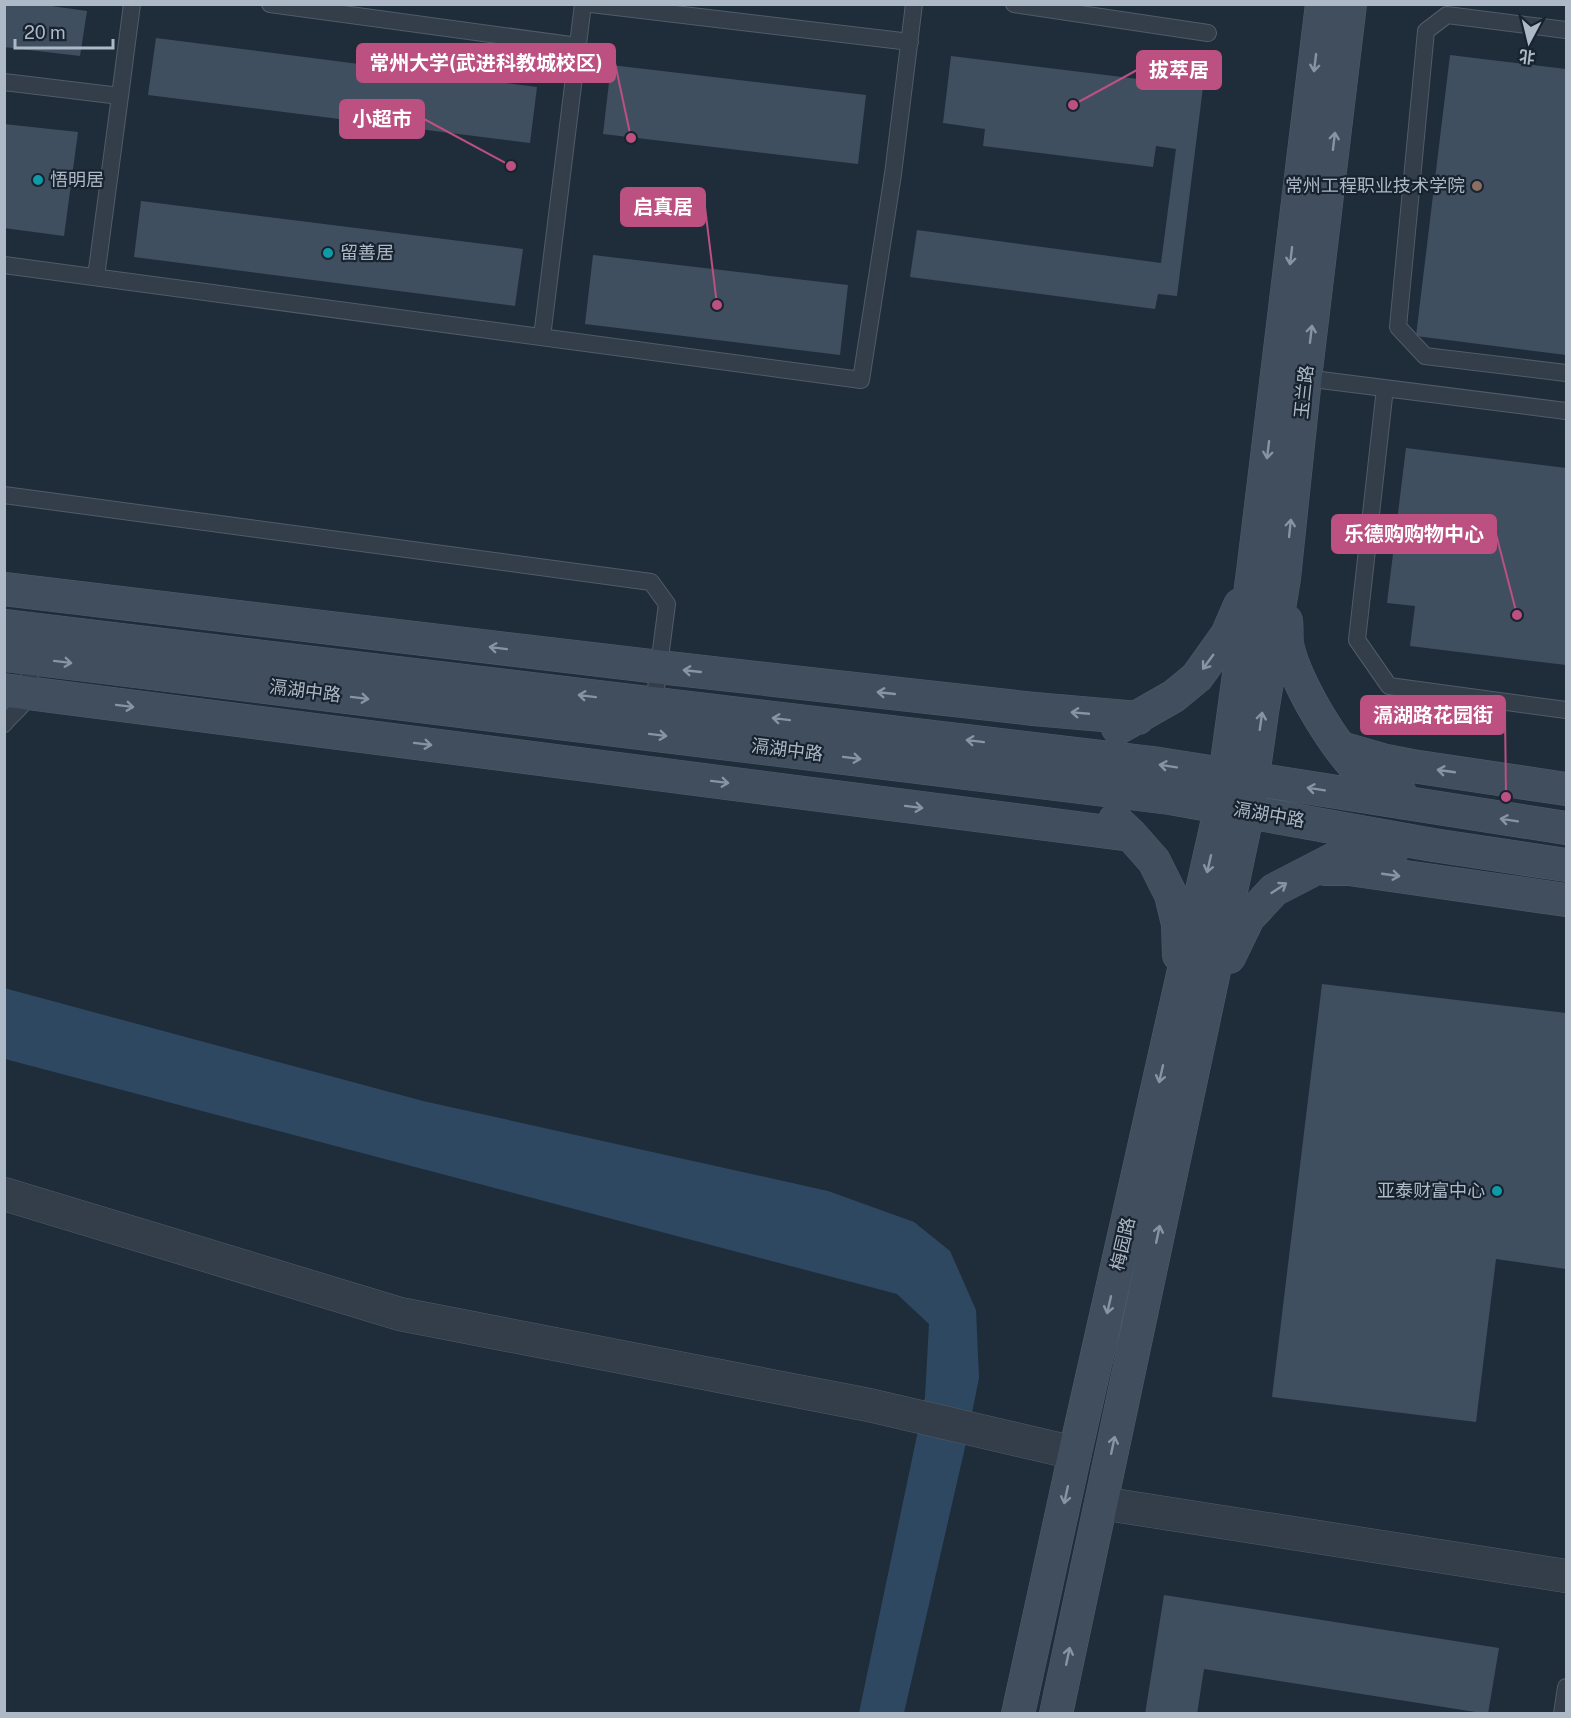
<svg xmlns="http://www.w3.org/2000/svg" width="1571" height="1718" viewBox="0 0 1571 1718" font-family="'Public Sans','Noto Sans SC',sans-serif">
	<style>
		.water { fill: #2f4861 }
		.building { fill: #404f5f }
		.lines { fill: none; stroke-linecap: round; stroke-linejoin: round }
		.lane-casing { stroke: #505c68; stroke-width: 18 }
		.street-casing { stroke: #505c68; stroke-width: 34 }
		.secondary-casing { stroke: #505c68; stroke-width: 34 }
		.lane { stroke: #333e4a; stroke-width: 16 }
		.street { stroke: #333e4a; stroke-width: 33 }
		.secondary { stroke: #404e5e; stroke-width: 33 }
		.oneway { stroke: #8794a2 }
		.culture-dot { fill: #0f9aa8; stroke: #18232f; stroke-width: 2 }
		.education-dot { fill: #8d6e63; stroke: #18232f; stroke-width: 2 }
		.labels { text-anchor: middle; stroke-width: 4.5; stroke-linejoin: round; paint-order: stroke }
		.poi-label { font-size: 18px; fill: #adb9c7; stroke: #18232f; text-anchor: start }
		.street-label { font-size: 18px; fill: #adb9c7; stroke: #18232f }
		.leader { fill: none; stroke: #bb5081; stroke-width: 2 }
		.callout-dot { fill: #bb5081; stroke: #18232f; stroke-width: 2 }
		.callout { fill: #bb5081; stroke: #bb5081; stroke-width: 2 }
		.callout-label { font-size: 20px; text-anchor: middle; font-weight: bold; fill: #fff }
	</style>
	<rect width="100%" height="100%" fill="#1f2d3a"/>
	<path class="water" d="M4,988L423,1101L828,1191L914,1222L950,1251L976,1310L979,1378L966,1443L904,1713H859L925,1397L929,1324L897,1294L5,1059Z"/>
	<path class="building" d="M4,4H37L87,11L80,56L4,47Z
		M156,38L537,87L530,143L148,95Z
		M1450,55L1566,69V355L1416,336Z
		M951,56L1203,87L1177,296L1158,294L1155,309L910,277L917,230L1161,263L1176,149L1156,146L1153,167L983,146L985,129L943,123Z
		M611,65L866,95L858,164L603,134Z
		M4,124L78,132L64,236L4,228Z
		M141,201L523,249L515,306L134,257Z
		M593,255L848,285L840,355L585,324Z
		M1406,448L1566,468V665L1410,646L1415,606L1387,603Z
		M1322,984L1566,1013V1269L1496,1259L1476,1422L1272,1397Z
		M1164,1595L1499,1648L1488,1714L1204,1669L1197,1714H1145Z"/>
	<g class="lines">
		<g class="lane-casing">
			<path id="lane" d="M270,4L578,46
				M591,4L910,42
				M1014,4L1208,33
				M1566,30L1447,15L1426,31L1398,327L1425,356L1566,373
				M4,82L120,96L132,4
				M4,265L861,380L893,174L914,4
				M96,277L120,96
				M542,337L583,4
				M1305,378L1566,411
				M1385,388L1357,640L1389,686L1566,710
				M4,495L651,582L667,604L654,704
				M4,724C9,717 16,712 21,706C31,694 29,672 31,658
				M1562,1714L1566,1687"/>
		</g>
		<g class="street-casing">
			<path id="street" d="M4,1194L400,1314L869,1405L1075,1453
				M1101,1503L1566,1576"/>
		</g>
		<g class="secondary-casing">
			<path id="secondary" d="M4,589L659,667L1034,709L1138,718
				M1286,621C1287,629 1286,637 1287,644C1294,682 1343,764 1375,784C1383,788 1393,791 1401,795
				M4,626L1159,764L1566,828
				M4,655L1170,798L1433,845L1566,865
				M4,690L1131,835
				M1118,728L1174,696L1197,677L1227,635L1240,605
				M1341,748L1386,761L1412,766L1566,789
				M1115,820L1131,835L1154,861L1171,895L1178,924L1179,955
				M1326,869H1349L1566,900
				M1229,957L1248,918L1274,890L1332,860L1363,849L1395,847
				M1018,1714L1075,1453L1221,806L1253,572L1322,4
				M1056,1714L1248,811L1262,712L1284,578L1305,378L1350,4"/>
		</g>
		<use href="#lane" class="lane"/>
		<use href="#street" class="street"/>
		<use href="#secondary" class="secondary"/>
	</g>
	<defs><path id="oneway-shaft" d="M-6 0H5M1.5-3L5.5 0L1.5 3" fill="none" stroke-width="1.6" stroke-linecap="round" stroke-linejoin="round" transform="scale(1.5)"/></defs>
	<g class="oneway">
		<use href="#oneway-shaft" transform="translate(1315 63) rotate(97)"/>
		<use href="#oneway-shaft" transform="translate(1334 141) rotate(-83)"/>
		<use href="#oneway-shaft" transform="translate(1291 256) rotate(97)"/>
		<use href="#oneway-shaft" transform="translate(1311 334) rotate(-83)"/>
		<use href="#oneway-shaft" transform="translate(1268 450) rotate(97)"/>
		<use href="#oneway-shaft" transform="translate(1290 528) rotate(-84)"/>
		<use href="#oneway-shaft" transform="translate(498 648) rotate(-173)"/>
		<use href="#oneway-shaft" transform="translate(63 662) rotate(7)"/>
		<use href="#oneway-shaft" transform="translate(1208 662) rotate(126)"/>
		<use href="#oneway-shaft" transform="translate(692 671) rotate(-174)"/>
		<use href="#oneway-shaft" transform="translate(886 693) rotate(-174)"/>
		<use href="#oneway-shaft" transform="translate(587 696) rotate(-173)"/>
		<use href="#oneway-shaft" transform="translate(360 698) rotate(7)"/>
		<use href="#oneway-shaft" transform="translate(125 706) rotate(7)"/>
		<use href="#oneway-shaft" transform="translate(1080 713) rotate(-175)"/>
		<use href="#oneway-shaft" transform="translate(781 719) rotate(-173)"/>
		<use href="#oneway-shaft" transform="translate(1261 721) rotate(-82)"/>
		<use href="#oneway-shaft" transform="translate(658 735) rotate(7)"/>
		<use href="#oneway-shaft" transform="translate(975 741) rotate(-173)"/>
		<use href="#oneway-shaft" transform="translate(423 744) rotate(7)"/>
		<use href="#oneway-shaft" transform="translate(852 758) rotate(7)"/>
		<use href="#oneway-shaft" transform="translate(1168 766) rotate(-171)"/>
		<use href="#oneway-shaft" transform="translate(1446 771) rotate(-172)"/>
		<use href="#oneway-shaft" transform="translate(720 782) rotate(7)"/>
		<use href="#oneway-shaft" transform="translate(1316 789) rotate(-171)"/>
		<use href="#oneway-shaft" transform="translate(914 807) rotate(7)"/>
		<use href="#oneway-shaft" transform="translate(1509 820) rotate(-171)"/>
		<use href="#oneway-shaft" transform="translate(1209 864) rotate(103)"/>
		<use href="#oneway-shaft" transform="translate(1391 875) rotate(8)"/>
		<use href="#oneway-shaft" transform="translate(1279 888) rotate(-33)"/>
		<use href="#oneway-shaft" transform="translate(1161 1074) rotate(103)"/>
		<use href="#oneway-shaft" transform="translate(1158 1234) rotate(-78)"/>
		<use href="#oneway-shaft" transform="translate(1109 1305) rotate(103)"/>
		<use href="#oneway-shaft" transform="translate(1113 1445) rotate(-78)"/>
		<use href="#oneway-shaft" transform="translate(1066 1495) rotate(102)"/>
		<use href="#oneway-shaft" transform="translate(1068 1656) rotate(-78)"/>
	</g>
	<g class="culture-dot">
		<circle cx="38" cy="180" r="6"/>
		<circle cx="328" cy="253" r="6"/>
		<circle cx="1497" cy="1191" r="6"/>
	</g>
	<circle class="education-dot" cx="1477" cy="186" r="6"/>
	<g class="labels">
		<g class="poi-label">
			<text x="50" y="186">悟明居</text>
			<text x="1465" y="192" text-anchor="end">常州工程职业技术学院</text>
			<text x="340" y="259">留善居</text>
			<text x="1485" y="1197" text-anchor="end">亚泰财富中心</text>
		</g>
		<g class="street-label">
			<text transform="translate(1304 392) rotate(-84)" y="6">玉兰路</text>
			<text transform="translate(305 691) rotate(7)" y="6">滆湖中路</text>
			<text transform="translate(787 750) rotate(7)" y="6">滆湖中路</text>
			<text transform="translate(1269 815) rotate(10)" y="6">滆湖中路</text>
			<text transform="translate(1123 1244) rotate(-77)" y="6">梅园路</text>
		</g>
	</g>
	<path class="leader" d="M631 138L615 63M1073 105L1137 70M511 166L424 119M717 305L705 207M1517 615L1496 534M1506 797L1505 715"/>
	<g class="callout-dot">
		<circle cx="631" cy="138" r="6"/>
		<circle cx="1073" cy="105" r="6"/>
		<circle cx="511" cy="166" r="6"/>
		<circle cx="717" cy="305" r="6"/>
		<circle cx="1517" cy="615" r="6"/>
		<circle cx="1506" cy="797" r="6"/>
	</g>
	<g class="callout">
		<rect x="357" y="44" width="258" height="38" rx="6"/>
		<rect x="1137" y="51" width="84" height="38" rx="6"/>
		<rect x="340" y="100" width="84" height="38" rx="6"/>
		<rect x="621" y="188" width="84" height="38" rx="6"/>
		<rect x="1332" y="515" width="164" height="38" rx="6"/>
		<rect x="1361" y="696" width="144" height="38" rx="6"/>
	</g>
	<g class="callout-label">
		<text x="486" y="70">常州大学(武进科教城校区)</text>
		<text x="1179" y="77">拔萃居</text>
		<text x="382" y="126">小超市</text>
		<text x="663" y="214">启真居</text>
		<text x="1414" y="541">乐德购购物中心</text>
		<text x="1433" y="722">滆湖路花园街</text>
	</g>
	<rect width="1571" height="1718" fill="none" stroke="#adb9c7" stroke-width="12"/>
	<g transform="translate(1529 42) rotate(187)" stroke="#18232f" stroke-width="4.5" paint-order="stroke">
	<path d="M0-4.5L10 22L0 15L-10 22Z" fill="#adb9c7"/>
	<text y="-9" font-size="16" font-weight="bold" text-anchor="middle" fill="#adb9c7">北</text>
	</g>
	<path d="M15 39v9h98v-9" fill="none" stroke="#adb9c7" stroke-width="3"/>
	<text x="24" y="39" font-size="18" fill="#adb9c7" stroke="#18232f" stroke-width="4.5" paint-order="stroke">20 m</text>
</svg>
